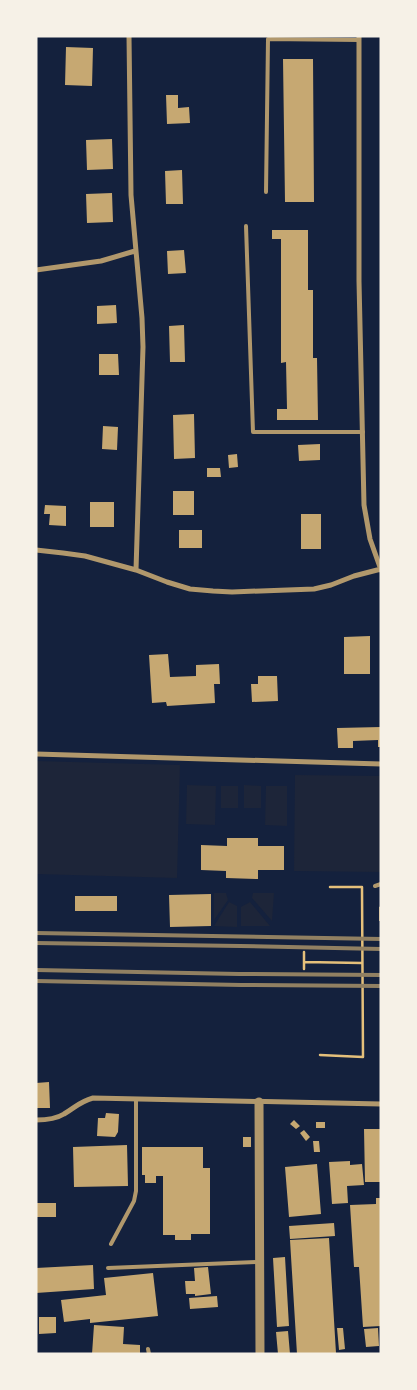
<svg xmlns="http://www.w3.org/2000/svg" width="417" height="1390" viewBox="0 0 417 1390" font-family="'Source Sans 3',sans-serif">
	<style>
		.green { fill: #1d2539 }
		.building { fill: #c6a872 }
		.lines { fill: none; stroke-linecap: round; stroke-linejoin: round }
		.path { stroke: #e5c07b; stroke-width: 2.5 }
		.service { stroke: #b1986c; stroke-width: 4 }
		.minor { stroke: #b1986c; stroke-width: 5 }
		.tertiary { stroke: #b1986c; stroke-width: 9 }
		.rail { stroke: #918062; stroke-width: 4 }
	</style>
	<rect width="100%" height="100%" fill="#14213d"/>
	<path class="green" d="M36,761L180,765L177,878L36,874Z
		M295,775L381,776V872L294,871Z
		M187,785L216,786L215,825L186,824Z
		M244,785L261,786V808H244Z
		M221,786H238V808H221Z
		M266,786H287V826L265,825Z
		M214,893H226L228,900L214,920Z
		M253,893H274L272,921L252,898Z
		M229,902L237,906V927L214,926Z
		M250,902L270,926H241V907Z"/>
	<path class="building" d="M66,47L93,48L92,86L65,85Z
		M283,59H313L314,202H285Z
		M166,95H178V108L189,107L190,123L167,124Z
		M112,139L113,169L87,170L86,140Z
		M182,170L183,204H166L165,171Z
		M112,193L113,222L87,223L86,194Z
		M272,230H308V290H313V358H317L318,420H277V409H287L286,362L281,363V239H272Z
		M184,250L186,273L168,274L167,251Z
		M116,305L117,323L97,324V306Z
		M184,325L185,362H170L169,326Z
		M99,354H118L119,375H99Z
		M194,414L195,458L174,459L173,415Z
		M103,426L118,427L117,450L102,449Z
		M320,444V460L299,461L298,445Z
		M237,454L238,467L229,468L228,455Z
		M207,468H220L221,477H207Z
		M173,491H194V515H173Z
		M90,502H114V527H90Z
		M45,505L66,506V526L49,525L50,514H44Z
		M301,514H321V549H301Z
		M179,530H202V548H179Z
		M370,636V674H344V637Z
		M168,654L170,677L196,676V665L219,664L220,684H214L215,703L167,706L166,702L152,703L149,655Z
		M258,676H277L278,701L252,702L251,684H258Z
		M381,727V747H378V740L353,741V748H338L337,728Z
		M227,838H258V846H284V870H258V879L226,878V871L201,870V845L227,846Z
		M211,894V926L170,927L169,895Z
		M75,896H117V911H75Z
		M381,906V921H379V907Z
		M49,1082L50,1108H36V1083Z
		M106,1113L119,1114L118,1132L115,1137L97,1136L98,1118H105Z
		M294,1120L300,1126L296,1129L290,1124Z
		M316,1122H325V1128H316Z
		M364,1129H381V1182H365Z
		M304,1130L310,1137L306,1141L300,1133Z
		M243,1137H251V1147H243Z
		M313,1141H319L320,1152H314Z
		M127,1145L128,1186L74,1187L73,1147Z
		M142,1147H203V1168H210V1234H191V1240H175V1235H163V1176H156V1183H145V1175H142Z
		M350,1161V1165L362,1164L364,1185L347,1186L348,1203L332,1204L329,1162Z
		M317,1164L321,1214L289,1217L285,1167Z
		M376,1198H381V1326L363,1327L359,1267H354L350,1205L376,1204Z
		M36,1203H56V1217H36Z
		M334,1223L335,1236L290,1239L289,1226Z
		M329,1238L336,1353L297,1354L290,1240Z
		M285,1257L289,1326L277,1327L273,1258Z
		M93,1265L94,1289L36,1293V1268Z
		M208,1267L211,1294L195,1296V1294H186L185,1281H195L194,1268Z
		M153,1273L158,1316L90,1323V1319L64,1322L61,1300L106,1295L104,1278Z
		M217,1296L218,1307L190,1309L189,1298Z
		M39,1317H56V1333L39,1334Z
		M94,1325L124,1327L123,1344L140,1345V1354H92Z
		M337,1328H343L345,1349L339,1350Z
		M378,1328L379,1346L366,1347L364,1329Z
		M288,1331L290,1354H278L276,1332Z"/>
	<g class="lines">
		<path class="path" d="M304,962L362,963
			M304,969V952
			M320,1055L363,1057L362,887H330"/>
		<path class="service" d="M266,192L268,39L359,40
			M246,226L253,432H363
			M375,886L381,884
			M111,1244L134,1201L136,1191V1099
			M108,1268L258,1262
			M148,1349L149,1354"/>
		<path class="minor" d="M129,36L131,195L142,318L143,347L136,570
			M359,36V281L364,505L370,539L381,570
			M36,270L101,261L135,251
			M36,550L63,553L85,556L136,570L167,582L190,589L213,591L232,592L314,589L331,585L354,576L381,569
			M36,754L381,764
			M36,1120C45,1120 56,1119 64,1114C76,1107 79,1102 93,1098L381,1104"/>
		<path class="tertiary" d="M259,1102L260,1354"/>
		<path class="rail" d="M36,933L381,939
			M36,943L240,946L381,949
			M36,970L239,974L381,975
			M36,981L241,985L381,986"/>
	</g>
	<rect width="417" height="1390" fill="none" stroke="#f6f1e7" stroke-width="75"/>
</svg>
